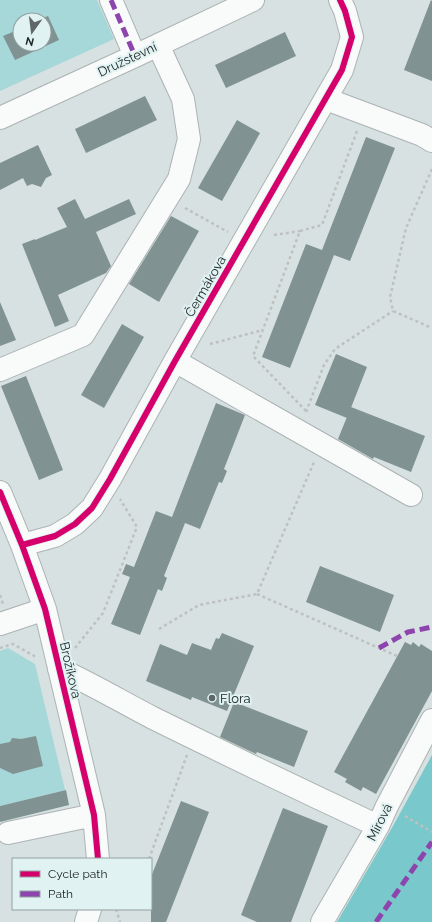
<svg xmlns="http://www.w3.org/2000/svg" width="432" height="922" viewBox="0 0 432 922" font-family="Raleway,sans-serif">
	<style>
		.green { fill: #a6d7d9; fill-rule: evenodd }
		.forest { fill: #79c8cb }
		.building { fill: #809292 }
		.lines { fill: none; stroke-linecap: round; stroke-linejoin: round }
		.minor-casing { stroke: #acb3b3; stroke-width: 24 }
		.path { stroke: #bec1c1; stroke-width: 2.5; stroke-dasharray: 3 3; stroke-linecap: butt }
		.minor { stroke: #f9fafa; stroke-width: 22 }
		.quiet { stroke: #8e44ad; stroke-width: 5; stroke-dasharray: 10 5; stroke-linecap: butt }
		.cycleway-casing { stroke: #e0f2f2; stroke-width: 8 }
		.cycleway { stroke: #d6006c; stroke-width: 6 }
		.poi-dot { fill: #606768; stroke: #e0f2f2; stroke-width: 1.5 }
		.labels { text-anchor: middle; stroke-width: 4; stroke-linejoin: round; paint-order: stroke }
		.street-label { font-size: 13px; fill: #202627; stroke: #e0f2f2 }
		.poi-label { font-size: 13px; fill: #202627; stroke: #e0f2f2; text-anchor: start }
	</style>
	<rect width="100%" height="100%" fill="#d7e1e1"/>
	<path class="green" d="M0,0H97L114,39L0,91ZM20,20H44V44H20Z
		M8,648L35,664L65,790L0,806V651Z"/>
	<path class="forest" d="M432,755V922H337L393,826Z"/>
	<path class="building" d="M431,0L432,1V81L404,70Z
		M48,16L59,40L15,60L3,36L20,29V44H44V20H39Z
		M285,32L296,56L226,88L215,65Z
		M145,96L157,120L86,153L75,129Z
		M237,120L260,133L222,201L198,188Z
		M366,137L395,148L350,261L334,255L290,368L262,357L306,244L322,250Z
		M38,145L52,175L46,178L41,187L32,184L27,186L23,178L0,190V163Z
		M75,199L85,219L129,199L136,214L96,232L111,266L106,273L58,295L69,321L55,327L22,244L35,239V240L67,227L57,208Z
		M171,216L199,231L159,302L129,284Z
		M0,302L16,340L0,346Z
		M122,324L144,337L104,408L81,395Z
		M336,354L367,367L347,418L315,405Z
		M26,376L63,470L39,480L1,386Z
		M216,403L245,415L224,469L227,471L222,483L219,482L200,529L185,523L164,576L167,578L162,591L158,589L140,635L111,624L130,577L122,574L126,564L134,567L156,511L172,517Z
		M351,407L425,436L411,472L374,457L373,459L338,439Z
		M320,566L394,595L380,632L306,602Z
		M222,633L254,646L227,711L192,697L191,700L146,681L160,644L187,655L192,643L211,650L216,638L219,639Z
		M405,642L411,645L413,642L419,647L421,644L432,651V691L376,794L363,787L361,791L345,782L347,779L334,772Z
		M234,702L308,731L294,767L257,752L256,754L220,737Z
		M36,736L43,766L13,774L0,768V744L10,742L12,738L21,739Z
		M66,790L69,805L0,822V806Z
		M181,801L209,812L166,922H151V877Z
		M283,808L328,826L291,922H257L241,915Z"/>
	<g class="lines">
		<g class="minor-casing">
			<path id="minor" d="M111,0L135,56
				M326,99L422,135L432,141
				M0,118L135,56L253,0
				M175,361L411,495
				M0,370L83,335L179,179L189,139L183,99L158,45
				M0,492L22,545L45,609L94,815L98,859
				M22,545L55,536L75,524L92,508L110,479L175,361L342,70L352,37L345,11L340,0
				M0,624L45,609
				M59,669C92,684 122,702 153,718C228,755 303,791 378,826
				M8,833L94,815
				M86,922L90,909
				M322,922L378,826L387,806L432,720"/>
		</g>
		<path class="path" d="M432,169L406,228L390,297L393,311L432,328
			M185,208L228,232
			M274,235L300,231
			M210,344L263,330
			M306,411L253,356L300,231L322,225L357,131
			M306,412L324,365L335,349L393,311
			M257,594L397,656
			M0,595L3,604
			M159,629L199,605L257,594L314,462
			M0,648L13,644L36,657
			M75,648L103,613L137,527L120,499
			M405,816L432,832
			M149,859L187,755
			M116,909L120,922"/>
		<use href="#minor" class="minor"/>
		<path class="quiet" d="M111,0L135,56
			M379,648L408,632L432,627
			M376,922L432,842"/>
		<g class="cycleway-casing">
			<path id="cycleway" d="M0,492L22,545L45,609L94,815L98,859
				M22,545L55,536L75,524L92,508L110,479L175,361L342,70L352,37L345,11L340,0"/>
		</g>
		<use href="#cycleway" class="cycleway"/>
	</g>
	<circle class="poi-dot" cx="212" cy="698" r="4"/>
	<g class="labels">
		<g class="street-label">
			<text transform="translate(127 59) rotate(-25)" y="5">Družstevní</text>
			<text transform="translate(205 286) rotate(-60)" y="5">Čermákova</text>
			<text transform="translate(71 670) rotate(77)" y="5">Brožíkova</text>
			<text transform="translate(379 822) rotate(-63)" y="5">Mírová</text>
		</g>
		<g class="poi-label">
			<text x="220" y="703">Flora</text>
		</g>
	</g>
	<rect x="12" y="858" width="140" height="52" fill="#e0f2f2" stroke="#93a0a1"/>
	<rect x="20" y="871" width="20" height="6" fill="#d6006c" stroke="#93a0a1"/>
	<text x="48" y="878" font-size="12" fill="#202627">Cycle path</text>
	<rect x="20" y="891" width="20" height="6" fill="#8e44ad" stroke="#93a0a1"/>
	<text x="48" y="898" font-size="12" fill="#202627">Path</text>
	<g transform="translate(32 32) rotate(194)"><circle r="19" fill="#e0f2f2" stroke="#93a0a1"/>
	<path d="M0-3L7 15L0 10L-7 15Z" fill="#606768"/>
	<text y="-6" font-size="11" font-weight="bold" text-anchor="middle" fill="#202627">N</text>
	</g>
</svg>
